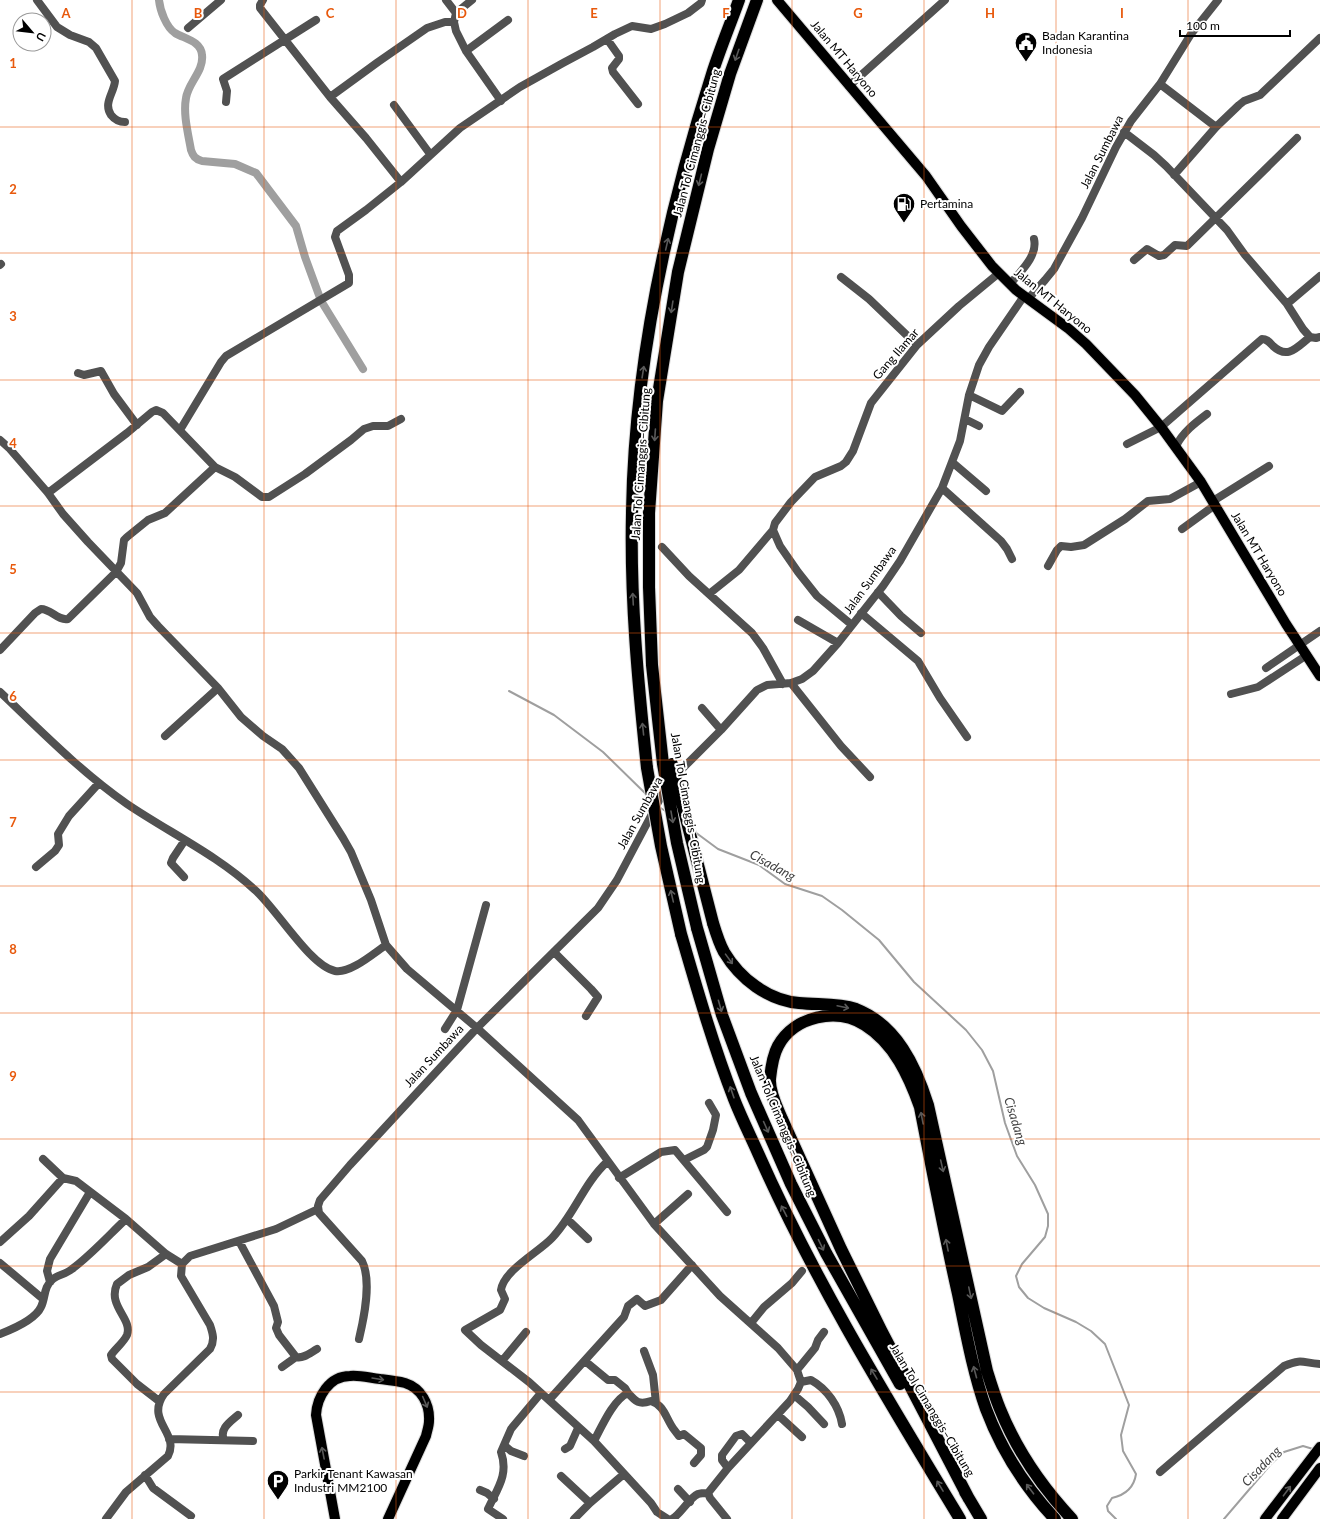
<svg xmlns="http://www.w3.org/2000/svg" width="1320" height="1519" viewBox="0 0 1320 1519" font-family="Lato,sans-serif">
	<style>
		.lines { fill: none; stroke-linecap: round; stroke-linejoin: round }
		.stream { stroke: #9f9f9f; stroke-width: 2 }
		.canal { stroke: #9f9f9f; stroke-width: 8 }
		.major-casing { stroke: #dbdbdb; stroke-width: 12 }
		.highway-casing { stroke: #dbdbdb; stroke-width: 14 }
		.minor { stroke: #515151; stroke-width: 8 }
		.major { stroke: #000; stroke-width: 10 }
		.highway { stroke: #000; stroke-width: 12 }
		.highway-bridge-casing { stroke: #dbdbdb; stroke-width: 14; stroke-linecap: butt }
		.highway-bridge { stroke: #000; stroke-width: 12 }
		.oneway { stroke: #595959 }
		.grid { fill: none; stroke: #e8590c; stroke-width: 1; stroke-opacity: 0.55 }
		.labels { text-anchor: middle; stroke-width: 4; stroke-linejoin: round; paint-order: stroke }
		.poi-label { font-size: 12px; fill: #000; stroke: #fff; text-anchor: start }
		.street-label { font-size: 12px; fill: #000; stroke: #fff }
		.water-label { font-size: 13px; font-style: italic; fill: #404040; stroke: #fff }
		.grid-label { font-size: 13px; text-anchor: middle; font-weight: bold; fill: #e8590c; stroke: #fff; stroke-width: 4; stroke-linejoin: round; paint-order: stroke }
	</style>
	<rect width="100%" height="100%" fill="#fff"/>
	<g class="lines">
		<path class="stream" d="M509,691L554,715L603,752L648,796
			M659,807L667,812
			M695,832L718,849L759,865L785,884L822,896L842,910L879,940L914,982L966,1030L982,1050L993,1071L1005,1123L1017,1156L1035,1185L1048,1214V1226L1045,1237L1022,1264L1016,1276L1019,1287L1028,1298L1044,1308L1076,1322L1091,1331L1105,1344L1129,1405L1121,1435L1123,1451L1136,1474C1134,1488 1125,1495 1112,1498L1107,1506L1108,1511L1116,1519
			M1224,1519L1271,1464L1284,1452L1303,1446L1313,1449"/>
		<path class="canal" d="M159,0C160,10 166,27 175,33C185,39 201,41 202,55C204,71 188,83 186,98C183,114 188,133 191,150C193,156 195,159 202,161L235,164L256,173L296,226L305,257L320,298
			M323,304L363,369"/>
		<g class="major-casing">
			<path id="major" d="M777,0L926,176L961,226L992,266L1016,290L1069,329L1086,344L1135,395L1161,427L1201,482L1286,624L1320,676
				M335,1519L316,1415C317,1397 329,1376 350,1376C360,1375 370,1378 380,1379C388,1380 397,1381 405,1383C421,1388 430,1404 429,1421C429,1426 427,1431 426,1436L388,1519
				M1265,1519L1320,1447
				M1282,1519L1320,1468"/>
		</g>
		<g class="highway-casing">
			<path id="highway" d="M663,764L652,665L649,587V513L657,401L678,272L708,149L730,74L757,0
				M647,768C638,683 630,598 632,513C634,365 667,215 712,74C720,49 730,25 739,0
				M713,923C716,933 719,943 724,952C740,979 768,1000 799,1003C818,1005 838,1003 856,1009C897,1025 916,1067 928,1105L987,1371C991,1384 995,1397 1000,1409C1017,1451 1041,1486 1072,1519
				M697,928L722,1015L751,1093L791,1184L826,1253L900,1384
				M681,934C697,989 713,1045 734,1099C741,1117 750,1135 758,1153C814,1280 888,1400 960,1519
				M965,1492L981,1519
				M969,1499L881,1330L841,1249L782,1119C777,1107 769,1092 770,1079C771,1069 773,1055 778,1046C794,1016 837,1007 865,1025C894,1043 909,1076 920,1107C932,1169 944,1232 958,1294C966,1333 973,1372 986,1409C1001,1449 1026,1488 1055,1519"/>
		</g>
		<path class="minor" d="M37,0L57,27L70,35L89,42L96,48L115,81C114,93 103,103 111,115C115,120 119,122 125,122
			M263,0L260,5V8L330,97L366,138L401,182
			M446,0L456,13
			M472,0L456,13L454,22L456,31L466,51L501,101
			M188,28L221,0
			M607,39L619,56V59L612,68L613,72L638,104
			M466,51L508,20
			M1160,84L1216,127
			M849,86L945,0
			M330,97L378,62L427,28L445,22H454
			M226,102L227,91L223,79L316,20
			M394,105L430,154
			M1124,132L1154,155L1166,166L1227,230L1245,255L1287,304L1303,329L1310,337L1316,338L1320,337
			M1174,175L1216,127L1239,105L1244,101L1260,95L1320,38
			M1134,260L1147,249L1159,256L1164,255L1175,245L1187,246L1297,138
			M0,265L1,264
			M841,277L869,299L917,345
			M1010,284C1020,272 1038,256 1034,239
			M1028,299L1045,280L1054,269L1082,218L1116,147L1131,121L1160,84L1191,34L1218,0
			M1287,304L1320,276
			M78,373L84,375L101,371L114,394L137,425
			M969,395L1002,411L1020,392
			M965,419L979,426
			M180,430L221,362L226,356L349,283V275L335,237L337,231L366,210L401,182L460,128L520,87L563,63L593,47L615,34L632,26L651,29L665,24L688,13L701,3L702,0
			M0,440L9,448L48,493L63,514L88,542L137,593L150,617L158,626L218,688L241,717L263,736L282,749L299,768L343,838L351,852L371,900L386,945L407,969L477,1028L578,1120L654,1224L720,1296L778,1348L797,1370L801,1382L798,1389L790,1401L728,1468L708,1493L710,1498L727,1519
			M1127,444L1161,427L1262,339C1267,339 1269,342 1273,346C1288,360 1297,347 1310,337
			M1176,446C1183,432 1195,423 1207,414
			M952,462L986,491
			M942,488L1001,541L1007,549L1012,559
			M48,493L127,433L152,412L156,410L163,413L215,467L235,477L262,497H269L305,474L351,440L364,429L373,426H388L401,419
			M1213,501L1269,466
			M1182,529L1215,505
			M662,547L689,576L752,633L763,648L783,684
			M1048,566L1057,550L1061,546L1071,547L1084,545L1125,519L1148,501L1170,499L1201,482
			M878,592L901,616L921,633
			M709,594L739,570L773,530
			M861,613L918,661L940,698L967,737
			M798,620L838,643
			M852,625L817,596L798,572L780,546L773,530L775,523L791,502L815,477L841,466L846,462L853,451L871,403L917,345L959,306L999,273
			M0,650L35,613L41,609C51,609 58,621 68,619L116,572L121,563L124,540L127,537L148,520L165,513L215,467
			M1266,668L1320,631
			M791,683L841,746L870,777
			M0,692C41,731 81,772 127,804C170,833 217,855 255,890C276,908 310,966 335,971C350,974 374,953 386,945
			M1231,694L1258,687L1307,655
			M702,708L721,730
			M165,736L218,688
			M36,867L55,851L59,845L58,834L69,816L99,783
			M184,877L171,863L173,858L185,840
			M554,952L591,989L598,997L586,1016
			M445,1029L457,1010L486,905
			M43,1159L63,1178L76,1181L126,1219L166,1254L182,1264
			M684,1160L704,1150L707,1147L713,1130L716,1115L709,1103
			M607,1162C584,1183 574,1215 552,1238C539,1252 504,1270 501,1290L505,1299L500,1310L465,1330L481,1345L529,1382L594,1441L651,1503L657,1512L668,1519
			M619,1178L661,1152L675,1150L727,1212
			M567,1219L588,1239
			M654,1224L688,1194
			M239,1241L274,1306L278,1322L276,1328L279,1335L296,1357C303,1359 310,1353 317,1349
			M0,1242L29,1216L63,1178
			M0,1263L43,1299
			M50,1282L47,1271L50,1259L90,1192
			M751,1323L764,1307L792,1283L802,1271
			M0,1334C13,1329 35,1320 41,1307C46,1297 43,1287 53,1279C58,1275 66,1274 72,1269C91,1255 109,1235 126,1219
			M359,1339C364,1318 372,1281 362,1261L319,1213L318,1206L320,1200L350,1165L477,1028L598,908L617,880L662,795L683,768L721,730L757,690L767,685L791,683L802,679L813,671L838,643L883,586L900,561L942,488L960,441L969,395L979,365L989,347L1024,296
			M644,1351L653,1375L656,1403
			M502,1361L526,1332
			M585,1361L608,1380H615L625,1388L628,1393
			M282,1367L296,1357
			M797,1370L815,1348L818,1340L824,1332
			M801,1382L811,1380C827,1389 839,1406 842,1424
			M794,1395L808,1407L824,1424
			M549,1400L624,1317L628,1306L637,1299L645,1306L661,1300L692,1265
			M159,1401L137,1384L112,1359L111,1355C116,1348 124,1342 127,1335C133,1319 107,1306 117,1284L129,1275L148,1267L166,1254
			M778,1415L802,1437
			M169,1439L253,1441
			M224,1440C219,1429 230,1422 238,1415
			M594,1441C602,1426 613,1400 628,1393C636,1402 639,1405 651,1401C663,1405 665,1415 671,1425C673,1429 676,1432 679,1436L684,1434L701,1448V1455L694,1463
			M565,1449L570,1446L578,1428
			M524,1456L511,1451L504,1445L511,1429L541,1393
			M728,1468L722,1460V1455L736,1436L742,1434L751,1443
			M1160,1472L1284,1366C1303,1358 1302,1363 1320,1364
			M145,1475L153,1488L191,1516
			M561,1476L590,1503
			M678,1489L690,1502
			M480,1490L487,1493L494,1499
			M106,1519L126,1492L168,1456C180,1433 145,1421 164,1394L210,1349C215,1340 213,1334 210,1325L181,1276L182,1264L190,1256L276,1229L318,1209
			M503,1519L488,1509C497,1489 509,1475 501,1452L504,1445
			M574,1519L590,1503L624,1474
			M672,1519C681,1514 689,1498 698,1494C701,1493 705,1493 708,1493"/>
		<use href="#major" class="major"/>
		<use href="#highway" class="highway"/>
		<g class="highway-bridge-casing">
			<path id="highway-bridge" d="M663,764L677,843L697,928
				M672,764L713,923
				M647,768L661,846L681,934"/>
		</g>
		<use href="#highway-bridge" class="highway-bridge"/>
	</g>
	<defs><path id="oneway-shaft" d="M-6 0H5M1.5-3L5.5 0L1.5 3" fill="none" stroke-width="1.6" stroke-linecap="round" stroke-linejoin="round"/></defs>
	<g class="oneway">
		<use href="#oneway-shaft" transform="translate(737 55) rotate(109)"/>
		<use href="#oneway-shaft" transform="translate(700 180) rotate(104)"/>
		<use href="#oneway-shaft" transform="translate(667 244) rotate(-77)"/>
		<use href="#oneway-shaft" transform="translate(672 307) rotate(99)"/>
		<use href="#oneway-shaft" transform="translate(643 372) rotate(-81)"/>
		<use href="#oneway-shaft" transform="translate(655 435) rotate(94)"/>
		<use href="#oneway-shaft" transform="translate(633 599) rotate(-93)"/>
		<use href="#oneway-shaft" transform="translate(643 729) rotate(-96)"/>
		<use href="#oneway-shaft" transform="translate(672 817) rotate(80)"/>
		<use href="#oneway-shaft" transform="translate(672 896) rotate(-103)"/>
		<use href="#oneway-shaft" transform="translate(729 959) rotate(54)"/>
		<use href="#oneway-shaft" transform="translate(720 1006) rotate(74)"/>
		<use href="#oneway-shaft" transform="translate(843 1007) rotate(12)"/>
		<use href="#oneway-shaft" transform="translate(732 1092) rotate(-109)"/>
		<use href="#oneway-shaft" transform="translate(922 1118) rotate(-101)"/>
		<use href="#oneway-shaft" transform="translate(766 1127) rotate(66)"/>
		<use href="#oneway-shaft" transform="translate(942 1166) rotate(77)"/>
		<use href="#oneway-shaft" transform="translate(784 1211) rotate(-117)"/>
		<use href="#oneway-shaft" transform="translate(821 1245) rotate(64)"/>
		<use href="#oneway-shaft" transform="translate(947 1245) rotate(-101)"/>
		<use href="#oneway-shaft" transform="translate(970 1293) rotate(78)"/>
		<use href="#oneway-shaft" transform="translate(975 1372) rotate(-105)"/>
		<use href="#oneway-shaft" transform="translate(874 1374) rotate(-121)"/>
		<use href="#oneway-shaft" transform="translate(378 1379) rotate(9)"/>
		<use href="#oneway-shaft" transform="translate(425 1402) rotate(67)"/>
		<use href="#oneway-shaft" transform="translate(323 1453) rotate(-101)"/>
		<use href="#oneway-shaft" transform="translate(940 1486) rotate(-121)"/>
		<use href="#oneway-shaft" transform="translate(1030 1489) rotate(-127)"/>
		<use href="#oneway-shaft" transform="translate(1287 1491) rotate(-53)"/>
	</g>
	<path class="grid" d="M132,0V1519M264,0V1519M396,0V1519M528,0V1519M660,0V1519M792,0V1519M924,0V1519M1056,0V1519M1188,0V1519M0,127H1320M0,253H1320M0,380H1320M0,506H1320M0,633H1320M0,760H1320M0,886H1320M0,1013H1320M0,1139H1320M0,1266H1320M0,1392H1320"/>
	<defs>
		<g id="civic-pin" transform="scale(1.15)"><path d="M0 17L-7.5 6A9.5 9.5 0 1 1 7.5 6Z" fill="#000" stroke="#fff"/><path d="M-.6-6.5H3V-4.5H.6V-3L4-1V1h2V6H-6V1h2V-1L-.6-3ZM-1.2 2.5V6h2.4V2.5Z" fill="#fff"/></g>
		<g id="fuel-pin" transform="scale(1.15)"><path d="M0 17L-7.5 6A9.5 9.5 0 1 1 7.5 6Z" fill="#000" stroke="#fff"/><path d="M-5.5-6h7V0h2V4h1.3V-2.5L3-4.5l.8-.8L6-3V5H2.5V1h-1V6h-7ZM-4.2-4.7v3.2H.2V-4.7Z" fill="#fff"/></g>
		<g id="parking-pin" transform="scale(1.15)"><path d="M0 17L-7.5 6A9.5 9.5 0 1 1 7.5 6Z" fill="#000" stroke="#fff"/><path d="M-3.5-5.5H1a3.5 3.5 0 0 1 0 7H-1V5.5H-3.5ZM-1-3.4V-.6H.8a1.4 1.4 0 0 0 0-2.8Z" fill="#fff"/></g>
	</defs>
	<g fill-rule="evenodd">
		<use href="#civic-pin" x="1026" y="43"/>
		<use href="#fuel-pin" x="904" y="204"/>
		<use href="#parking-pin" x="278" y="1481"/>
	</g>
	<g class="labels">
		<g class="poi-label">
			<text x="1042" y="40">Badan Karantina<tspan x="1042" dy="14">Indonesia</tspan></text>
			<text x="920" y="208">Pertamina</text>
			<text x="294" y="1478">Parkir Tenant Kawasan<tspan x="294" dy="14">Industri MM2100</tspan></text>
		</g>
		<g class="street-label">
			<text transform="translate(844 59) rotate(50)" y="4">Jalan MT Haryono</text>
			<text transform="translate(697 143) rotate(-75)" y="4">Jalan Tol Cimanggis–Cibitung</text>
			<text transform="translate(1102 152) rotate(-63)" y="4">Jalan Sumbawa</text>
			<text transform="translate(1053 301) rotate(39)" y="4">Jalan MT Haryono</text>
			<text transform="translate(896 354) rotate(-49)" y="4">Gang Ilamar</text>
			<text transform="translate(641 464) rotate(-86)" y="4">Jalan Tol Cimanggis–Cibitung</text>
			<text transform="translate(1259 554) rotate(59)" y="4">Jalan MT Haryono</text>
			<text transform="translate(870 580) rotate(-54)" y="4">Jalan Sumbawa</text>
			<text transform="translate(688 808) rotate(80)" y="4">Jalan Tol Cimanggis–Cibitung</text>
			<text transform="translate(640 813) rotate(-61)" y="4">Jalan Sumbawa</text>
			<text transform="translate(434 1056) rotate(-47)" y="4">Jalan Sumbawa</text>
			<text transform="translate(783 1126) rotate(67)" y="4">Jalan Tol Cimanggis–Cibitung</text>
			<text transform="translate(932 1410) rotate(59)" y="4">Jalan Tol Cimanggis–Cibitung</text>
		</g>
		<g class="water-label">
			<text transform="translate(773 865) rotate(29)" y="5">Cisadang</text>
			<text transform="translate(1016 1121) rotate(73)" y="5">Cisadang</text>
			<text transform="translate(1261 1466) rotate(-46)" y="5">Cisadang</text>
		</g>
	</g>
	<g class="grid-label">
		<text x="66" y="18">A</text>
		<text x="198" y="18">B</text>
		<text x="330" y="18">C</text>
		<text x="462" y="18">D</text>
		<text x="594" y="18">E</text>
		<text x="726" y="18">F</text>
		<text x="858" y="18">G</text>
		<text x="990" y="18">H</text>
		<text x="1122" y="18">I</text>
		<text x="13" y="68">1</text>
		<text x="13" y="194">2</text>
		<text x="13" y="321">3</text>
		<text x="13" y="448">4</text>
		<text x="13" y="574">5</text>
		<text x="13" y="701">6</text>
		<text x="13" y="827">7</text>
		<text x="13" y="954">8</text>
		<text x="13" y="1081">9</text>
	</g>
	<g transform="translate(32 32) rotate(118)"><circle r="19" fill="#ffffff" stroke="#999999"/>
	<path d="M0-3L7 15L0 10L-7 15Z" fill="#000000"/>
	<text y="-6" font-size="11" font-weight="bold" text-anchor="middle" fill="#000000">U</text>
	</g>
	<path d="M1180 30v6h110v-6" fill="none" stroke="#000000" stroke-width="2"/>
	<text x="1186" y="30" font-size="12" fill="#000000" stroke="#ffffff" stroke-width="3" paint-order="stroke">100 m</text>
</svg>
